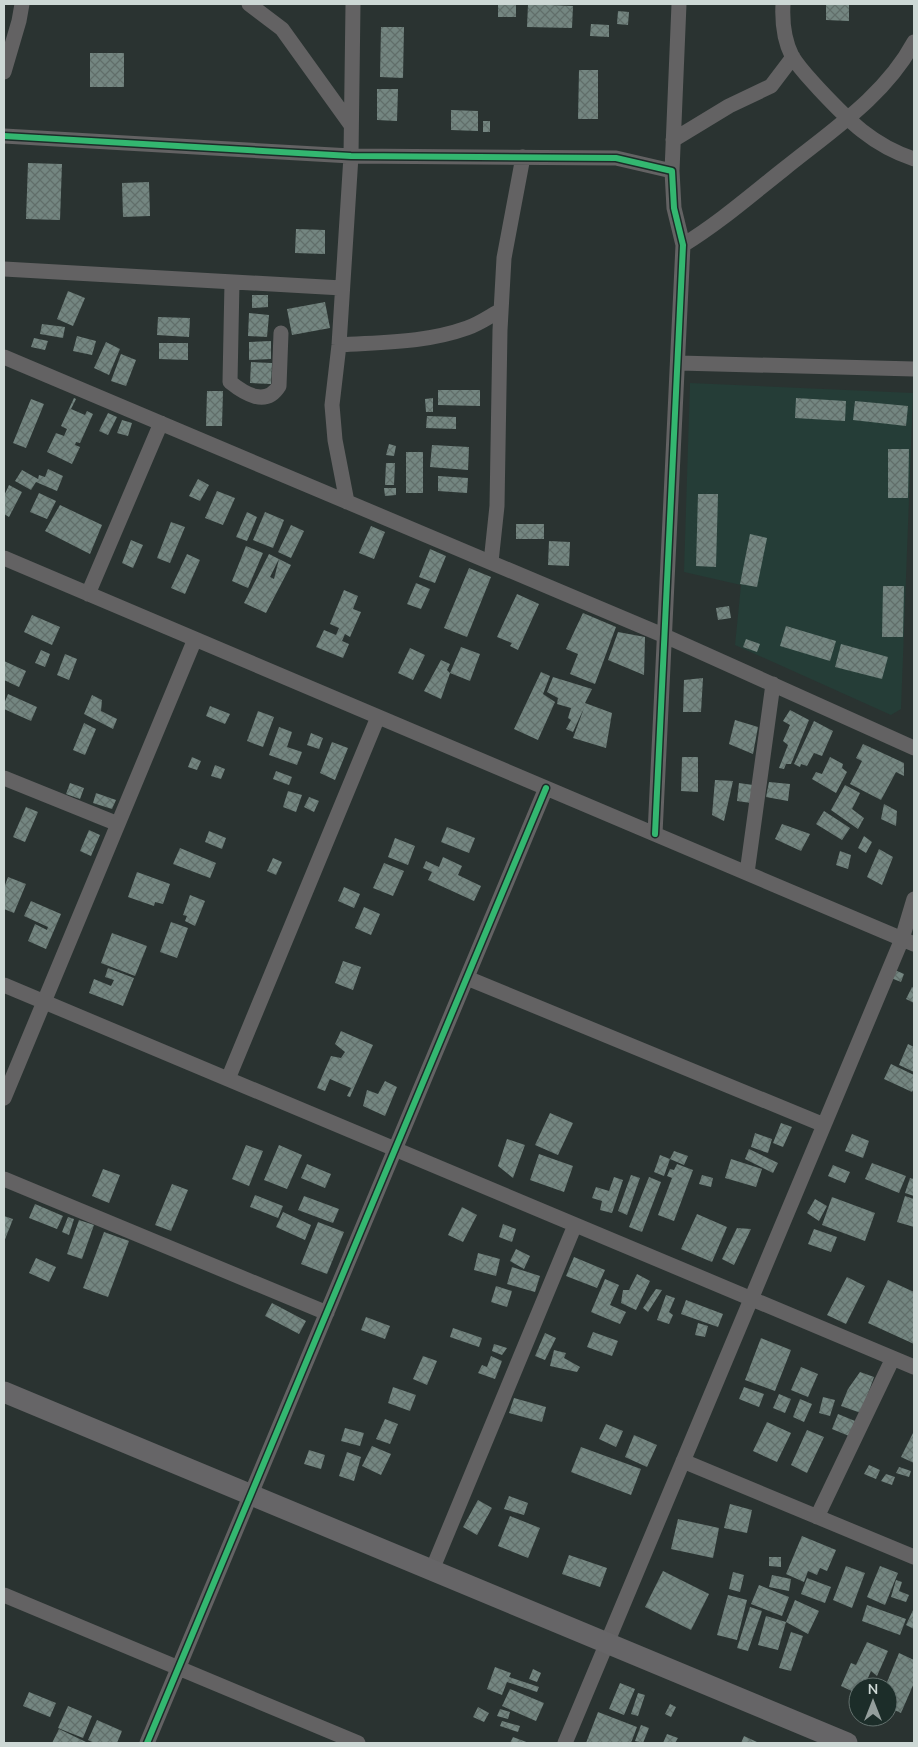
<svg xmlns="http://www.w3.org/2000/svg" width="918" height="1747" viewBox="0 0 918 1747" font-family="'Nunito Sans',sans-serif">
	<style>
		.built { fill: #253d37 }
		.building { fill: url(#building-cross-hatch) }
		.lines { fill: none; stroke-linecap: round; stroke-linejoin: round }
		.street { stroke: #636263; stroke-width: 15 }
		.secondary { stroke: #666567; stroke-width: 21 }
		.cycleway-casing { stroke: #1c2d29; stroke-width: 9 }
		.cycleway { stroke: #33b770; stroke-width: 6 }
	</style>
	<defs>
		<pattern id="building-cross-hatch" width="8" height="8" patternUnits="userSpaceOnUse" patternTransform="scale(1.25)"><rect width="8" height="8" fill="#748681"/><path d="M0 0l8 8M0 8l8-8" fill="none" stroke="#616e6a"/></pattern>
	</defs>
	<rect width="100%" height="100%" fill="#2a3331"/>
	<path class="built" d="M690,383L913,393L901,709L891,715L735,645L741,585L684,572Z"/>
	<path class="building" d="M498,4H516V17H498Z
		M528,4L573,6L572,28L527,27Z
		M826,4H849V21L826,20Z
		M618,11L629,12L628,25L617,24Z
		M591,24L609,25V37L590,36Z
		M381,27H404L403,78L380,77Z
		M90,53H124V87H90Z
		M579,70H598V119H578Z
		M377,89H398L397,121L377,120Z
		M451,110L478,111V131L451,130Z
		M483,121H490V132H483Z
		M28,163L62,164L60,220L26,219Z
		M149,182L150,216L123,217L122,183Z
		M296,229L325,230V254L295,253Z
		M68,291L85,298L73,326L57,319Z
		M252,295H268V307L252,308Z
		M325,302L330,328L292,335L287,309Z
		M249,313L269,315L267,337L248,336Z
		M158,317L190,318L189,337L157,335Z
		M42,324L65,327L63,338L40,334Z
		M77,336L96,341L92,355L73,351Z
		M34,338L48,341L45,350L31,347Z
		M271,341V359L249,360V342Z
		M106,342L120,349L109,375L94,368Z
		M159,343H188V360L159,359Z
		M121,354L136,360L126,386L111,381Z
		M251,362L272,363L271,384L250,383Z
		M438,390H480V406L438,405Z
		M207,391H223L222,426H206Z
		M74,398L76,399L71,409L85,415L87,411L93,414L80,443L76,442L75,445L80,447L72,464L47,452L56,433L64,436L67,429L61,426Z
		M433,398V412H426L425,399Z
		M796,398L846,401L845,421L795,418Z
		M31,399L44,404L26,448L13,443Z
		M855,401L908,406L906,426L853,420Z
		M108,413L117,417L108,435L99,431Z
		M427,416L456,417V429L426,428Z
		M122,420L132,423L128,436L117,433Z
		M389,444L396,446L394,456L386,455Z
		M432,445L469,447L468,470L430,467Z
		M888,449H909L908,498H888Z
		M406,452H423V493H406Z
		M386,463H395L394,485H385Z
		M48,469L63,476L57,491L36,482L31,490L15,481L22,470L38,479L39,475L45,477Z
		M438,476L468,478L467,493L438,491Z
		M198,479L209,485L200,501L189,496Z
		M9,485L22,492L9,517L4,514V496Z
		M384,488H396V495L385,496Z
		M217,491L235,498L223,525L205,518Z
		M39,493L56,501L47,519L30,512Z
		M698,494H718L716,567L696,566Z
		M60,505L102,525L90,554L45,531Z
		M247,512L257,517L247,541L236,537Z
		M265,512L284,520L273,548L253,540Z
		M171,522L185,527L170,563L157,558Z
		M516,524H544V539H516Z
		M291,525L304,531L291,558L278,552Z
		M371,526L385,532L374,559L359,553Z
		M750,534L767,538L757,587L740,584Z
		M131,540L143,545L133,568L122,563Z
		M549,541L570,542L569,566L548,565Z
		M246,546L263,553L248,588L232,581Z
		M430,549L446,556L435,583L419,577Z
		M187,554L200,560L185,594L171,588Z
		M269,554L279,559L270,577L274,579L279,559L291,565L266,613L244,603Z
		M469,568L491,577L467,637L444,628Z
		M416,583L430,589L421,609L407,604Z
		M883,586H904L903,637H882Z
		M344,590L358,596L353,609L361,612L350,637L345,634L342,641L349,644L343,658L316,647L324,630L336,635L339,628L330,624Z
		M517,594L539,604L518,650L510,646L512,643L497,637Z
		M729,606L731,618L718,620L716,608Z
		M583,613L616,627L595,684L570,674L578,654L566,649Z
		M32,615L60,627L52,645L24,632Z
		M786,626L836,641L830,661L780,646Z
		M618,632L645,637L644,675L608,660Z
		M746,639L760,644L757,652L743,647Z
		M841,644L888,657L882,679L835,667Z
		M461,647L480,654L470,681L450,673Z
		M410,648L425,655L413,680L398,673Z
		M41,650L50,654L45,667L35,663Z
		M65,654L77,659L69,680L57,675Z
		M441,660L450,664L447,670L450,673L441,699L424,691Z
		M4,661L26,671L19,687L4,680Z
		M541,672L550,676L543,694L555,702L538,740L514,729Z
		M553,677L592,689L585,703L612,713L606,748L573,738L584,708L573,732L566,729L571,720L568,718L571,708L557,704L558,698L547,692Z
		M703,678L701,712H683L684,680Z
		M8,694L37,707L31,721L4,709V704Z
		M92,695L102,700L101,711L117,719L113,729L84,714Z
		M210,706L230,714L225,724L206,716Z
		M790,710L809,720L791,764H786L784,769L779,768L788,745L783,741L790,725L783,721Z
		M258,711L274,717L263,747L247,741Z
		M735,720L758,727L753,754L729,744Z
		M814,721L833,731L822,756L814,753L807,766L801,764L800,767L794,764Z
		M84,723L96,729L85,755L73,750Z
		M279,727L292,732L287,747L302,752L297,765L269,755Z
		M311,733L323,738L319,749L307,745Z
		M332,742L348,748L335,780L320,773Z
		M863,744L904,763V776L896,772L881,800L850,784L862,761L856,758Z
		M192,757L201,761L197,770L188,767Z
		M682,757H698V792L681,791Z
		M830,757L843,764L842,768L847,772L836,793L812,779L816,772L822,774Z
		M215,765L225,769L221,779L211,776Z
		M276,771L292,777L289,785L273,779Z
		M715,780L733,781L724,821L712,815Z
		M769,782L790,784L788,801L766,797Z
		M70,783L84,788L80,799L66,794Z
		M739,783L753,785L751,803L737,801Z
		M845,785L860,793L852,809L864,818L858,829L831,810Z
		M288,791L302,795L296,812L283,807Z
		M96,793L116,800L112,809L93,803Z
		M309,797L319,801L314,812L304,807Z
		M884,804L897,811L896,826L881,819Z
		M26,807L38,812L25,842L13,837Z
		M824,811L850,828L842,840L816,824Z
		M782,824L810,834L801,851L775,839Z
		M447,827L475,838L469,853L441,842Z
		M89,830L100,835L91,856L80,851Z
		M209,831L226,838L222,849L205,842Z
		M864,836L872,842L866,853L858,848Z
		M395,838L415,846L408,865L388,857Z
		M180,848L216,863L210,878L173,864Z
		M879,849L893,857L882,885L867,877Z
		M840,851L851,855L848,869L836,865Z
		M443,857L462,866L458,875L481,886L474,901L428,880L432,872L423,868L426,861L439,867Z
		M273,858L282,862L276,875L267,871Z
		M384,863L404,871L393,896L373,888Z
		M137,872L170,884L163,904L155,902L154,906L128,897Z
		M8,877L26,884L14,913L4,909V888Z
		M344,887L360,894L354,908L338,901Z
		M190,895L205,901L195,926L185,921L187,916L183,915Z
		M31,901L61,914L46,949L28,941L35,924L47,930L48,927L24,916Z
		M364,907L380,914L371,935L355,928Z
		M171,922L188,928L177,958L160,952Z
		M112,933L147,946L135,976L101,963Z
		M343,961L361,967L353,990L335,983Z
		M108,968L134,978L123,1006L89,993L94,979L111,986L114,980L105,977Z
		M895,970L904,974L901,982L891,978Z
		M912,987L914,988V1003L906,999Z
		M341,1031L373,1045L350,1097L347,1096L351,1088L330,1079L325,1091L317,1088L331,1056L341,1058L345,1052L335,1044Z
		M908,1044L914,1047V1072L899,1065Z
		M891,1064L914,1075V1088L912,1092L884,1079Z
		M385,1081L397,1087L385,1116L363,1106L367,1090L378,1094Z
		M550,1113L573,1123L558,1155L535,1145Z
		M781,1123L792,1127L783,1147L773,1143Z
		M755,1133L772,1139L768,1153L751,1147Z
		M852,1134L869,1141L863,1158L845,1151Z
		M507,1139L525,1145L513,1178L498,1166Z
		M246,1145L263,1151L249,1186L232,1179Z
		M279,1145L302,1155L287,1189L264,1180Z
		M749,1149L778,1163L773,1173L745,1159Z
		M674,1151L688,1156L684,1165L670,1159Z
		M539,1154L573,1166L564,1192L530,1180Z
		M660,1155L670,1159L664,1176L654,1172Z
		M731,1159L762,1169L756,1187L725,1178Z
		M872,1163L906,1176L899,1193L865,1179Z
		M307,1164L331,1174L325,1188L301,1178Z
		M677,1164L693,1170L674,1221L658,1215L672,1178L667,1176L670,1169L674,1170Z
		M833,1165L850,1172L845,1183L828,1176Z
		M103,1169L120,1175L109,1203L92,1196Z
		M631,1175L640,1178L627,1215L618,1211Z
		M702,1175L713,1178L711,1187L699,1184Z
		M614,1177L623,1180L612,1213L600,1210L602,1201L592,1198L596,1187L609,1191Z
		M649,1177L661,1182L642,1232L629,1227Z
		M910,1178L914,1179V1196L905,1193Z
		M172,1184L188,1190L171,1231L155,1225Z
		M255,1195L283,1206L278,1218L250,1207Z
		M304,1196L339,1209L333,1223L298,1210Z
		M905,1196L914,1199V1227L897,1222Z
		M832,1197L875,1213L865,1241L822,1225Z
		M815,1199L827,1206L819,1221L807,1213Z
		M35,1204L63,1216L57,1229L29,1218Z
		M462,1207L477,1215L463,1242L448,1235Z
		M283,1212L311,1225L305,1240L276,1227Z
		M697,1214L727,1227L712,1262L681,1249Z
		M4,1216L13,1219L4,1242Z
		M68,1217L74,1219L69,1235L62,1232Z
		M79,1220L94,1225L82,1259L67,1254Z
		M318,1222L344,1232L327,1274L301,1264Z
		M503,1224L516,1229L512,1242L499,1237Z
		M737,1228L751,1229L734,1265L722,1259Z
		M814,1229L837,1237L831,1252L808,1244Z
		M104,1232L129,1241L108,1297L83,1288Z
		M516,1249L530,1256L524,1269L510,1261Z
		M478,1253L500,1259L496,1276L474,1270Z
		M574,1257L605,1270L597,1288L566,1276Z
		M36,1258L56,1267L49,1282L29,1273Z
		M512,1267L540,1276L535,1292L507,1284Z
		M637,1274L650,1281L636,1310L621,1303L623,1290H629Z
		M847,1277L865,1286L846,1324L827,1315Z
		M605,1279L619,1285L610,1305L626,1312L620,1324L591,1312Z
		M888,1280L914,1292V1344L868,1323Z
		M496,1286L512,1291L507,1307L491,1302Z
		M656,1289L662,1290L648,1312L643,1308Z
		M666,1295L675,1298L669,1312L673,1315L669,1324L657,1320Z
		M686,1300L723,1314L718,1327L681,1314Z
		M272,1303L306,1321L299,1334L265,1316Z
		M366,1317L390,1326L385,1339L361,1330Z
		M698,1323L708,1326L705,1337L695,1335Z
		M453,1328L482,1338L479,1347L450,1337Z
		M593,1332L618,1341L612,1356L587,1347Z
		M545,1333L556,1338L545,1360L535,1356Z
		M761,1338L791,1350L775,1391L745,1380Z
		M494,1344L507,1348L502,1355L492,1351Z
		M554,1350L566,1353L564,1358L580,1367L577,1372L550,1366Z
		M423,1356L437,1361L427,1385L413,1379Z
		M491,1356L502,1361L495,1379L478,1373L482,1365L487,1367Z
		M801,1367L818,1374L808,1397L791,1390Z
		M860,1372L874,1377L861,1413L841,1406L848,1389Z
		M393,1387L416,1395L410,1411L388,1403Z
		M744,1387L764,1394L759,1407L739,1399Z
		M779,1394L791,1399L785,1413L773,1408Z
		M823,1397L835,1400L830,1416L819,1413Z
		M514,1398L546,1407L542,1422L509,1413Z
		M800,1399L812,1404L804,1422L793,1417Z
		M838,1414L855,1421L849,1436L832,1429Z
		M385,1419L398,1424L390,1444L376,1439Z
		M767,1422L791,1433L777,1462L753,1451Z
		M606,1424L623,1431L616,1447L599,1439Z
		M345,1428L364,1433L360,1446L341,1441Z
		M807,1430L824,1437L807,1473L791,1465Z
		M914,1431V1463L901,1457Z
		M634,1435L657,1445L647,1467L625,1457Z
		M372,1446L391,1454L381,1475L362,1466Z
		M581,1447L641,1469L631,1495L571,1472Z
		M309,1450L325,1455L321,1469L304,1464Z
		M347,1452L361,1457L354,1481L339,1476Z
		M869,1465L880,1470L876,1479L864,1474Z
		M899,1467L911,1471L909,1477L896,1473Z
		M886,1474L895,1477L892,1485L881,1481Z
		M509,1496L528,1503L524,1515L504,1509Z
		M478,1500L492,1508L477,1535L463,1527Z
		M730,1504L752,1510L747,1533L724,1528Z
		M510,1516L540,1528L528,1558L498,1546Z
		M678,1519L719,1528L713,1558L671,1549Z
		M802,1536L836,1550L827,1571L820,1568L817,1575L808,1571L804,1582L786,1574Z
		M569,1555L607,1568L600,1587L562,1574Z
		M769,1557H781V1567L769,1566Z
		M846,1566L865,1573L852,1608L833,1600Z
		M880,1566L898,1573L885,1605L867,1597Z
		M663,1571L709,1594L691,1630L645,1607Z
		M733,1572L744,1575L740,1592L729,1589Z
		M772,1575L791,1579L789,1591L769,1587Z
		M807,1578L831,1587L825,1603L801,1594Z
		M896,1580L902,1582L899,1591L909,1595L906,1602L891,1597Z
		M759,1585L789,1597L782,1616L751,1604Z
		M728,1595L747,1600L737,1640L717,1635Z
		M795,1600L819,1611L808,1634L786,1622Z
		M867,1605L906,1619L900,1635L862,1621Z
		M750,1607L762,1611L748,1651L737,1648Z
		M914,1608V1629L906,1625Z
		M766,1616L786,1622L778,1650L758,1645Z
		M791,1632L803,1636L791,1671L779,1668Z
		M867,1642L888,1651L877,1676L871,1671L864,1687H858V1694L841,1686L851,1663L856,1665Z
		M899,1653L914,1660V1683L901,1713L888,1707V1687H885Z
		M495,1667L511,1673L509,1677L539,1687L537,1692L507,1682L502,1695L487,1689Z
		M533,1669L541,1673L537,1682L529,1679Z
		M620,1683L635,1689L624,1715L609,1709Z
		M510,1689L544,1703L536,1721L502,1706Z
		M29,1692L56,1703L50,1717L23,1706Z
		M638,1693L645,1695L638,1716L631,1714Z
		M670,1704L676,1707L671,1717L665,1714Z
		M68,1706L92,1716L83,1738L58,1728Z
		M478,1707L489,1713L484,1722L473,1717Z
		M500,1709L510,1712L508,1719L497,1716Z
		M598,1712L637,1727L631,1743H586Z
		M97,1720L122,1731L117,1743H94L88,1740Z
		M502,1721L520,1726L518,1732L500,1726Z
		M641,1725L649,1728L643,1743L635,1741Z
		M59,1729L86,1742L85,1743H52Z
		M667,1734L678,1738L675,1743H663Z
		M744,1736L757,1742V1743H741Z
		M513,1737L529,1743H510Z"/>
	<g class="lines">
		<path class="street" d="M249,4L282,29L351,125
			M783,4C782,22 784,40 792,56C799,68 810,79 819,89C849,121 872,145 914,159
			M4,72L19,21L22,4
			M4,136L351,156L616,158L672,171L674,208L683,245L655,834
			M673,140L729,106L771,86L793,57
			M672,171L679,4
			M683,245C719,223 751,195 784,169C831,131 885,96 914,42
			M4,269L342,288
			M232,282L230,382C245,394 266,407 279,386L281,333
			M339,345C382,342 425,343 467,328C479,324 490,316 501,310
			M4,357L665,636L914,748
			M679,363L914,369
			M347,502L335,440L332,405L339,345L351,156L353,4
			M4,558L914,944
			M491,562L497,506L500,330L504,258L523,157
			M88,594L161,423
			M4,778L118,824
			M747,873L773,684
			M467,978L824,1125
			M4,985L914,1367
			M228,1079L378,717
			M4,1098L195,639
			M4,1179L327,1313
			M683,1461L914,1557
			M817,1517L893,1358
			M432,1570L575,1225
			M4,1595L358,1743
			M147,1743L546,788
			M565,1743L902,939L914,899"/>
		<path class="secondary" d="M4,1392L847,1743"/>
		<g class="cycleway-casing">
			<path id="cycleway" d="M4,136L351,156L616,158L672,171L674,208L683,245L655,834
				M147,1743L546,788"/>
		</g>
		<use href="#cycleway" class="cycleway"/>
	</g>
	<rect width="918" height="1747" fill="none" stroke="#cdd8d5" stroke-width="10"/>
	<g transform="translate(873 1702)"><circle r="24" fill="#1c2d29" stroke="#63716e"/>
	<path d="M0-4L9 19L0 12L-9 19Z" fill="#949e9c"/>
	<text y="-8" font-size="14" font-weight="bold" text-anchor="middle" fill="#cdd8d5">N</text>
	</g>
</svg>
